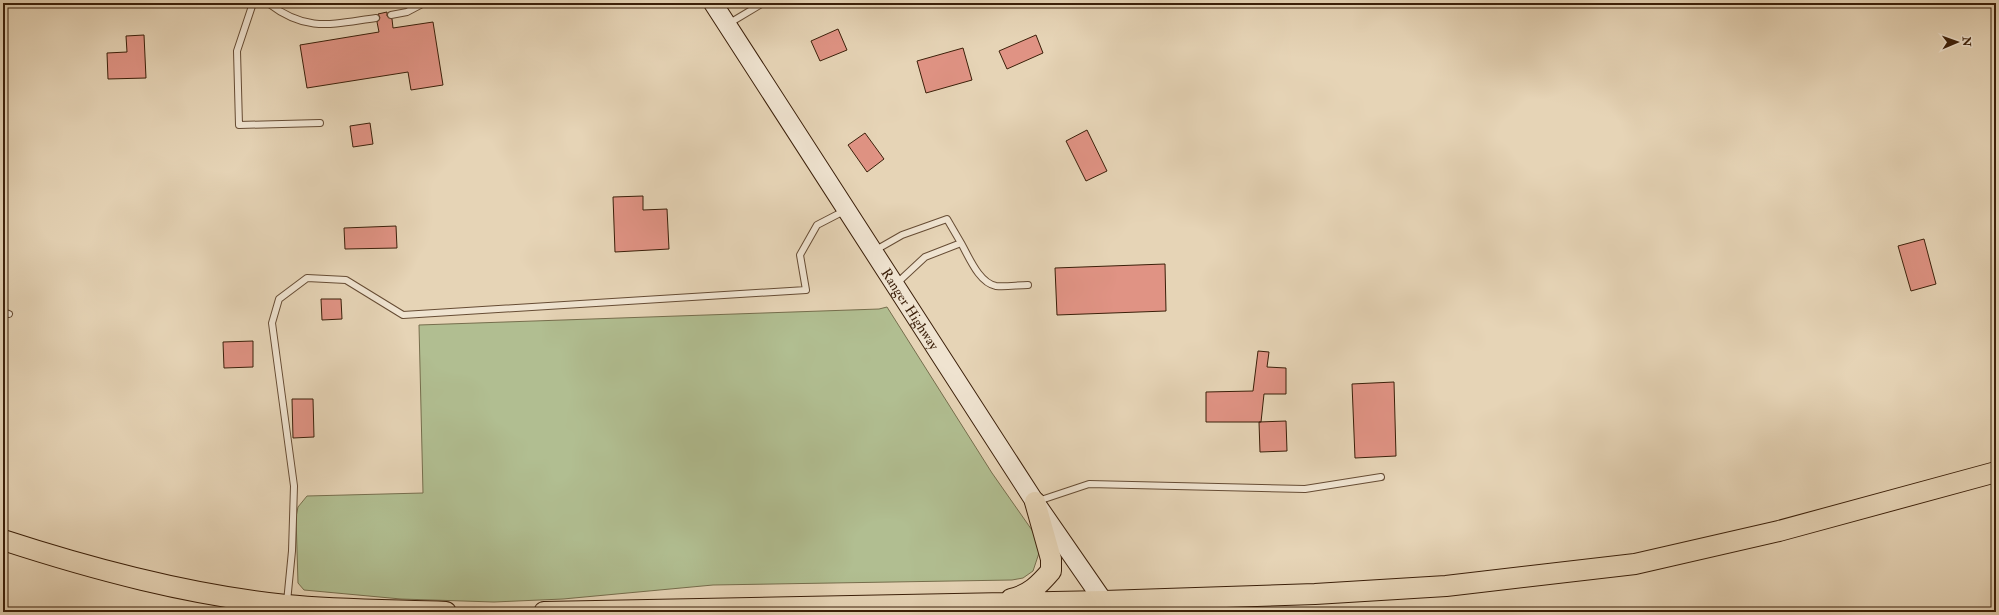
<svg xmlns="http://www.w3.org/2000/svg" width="1999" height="615" viewBox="0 0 1999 615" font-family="'IM FELL Double Pica',serif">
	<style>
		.green { fill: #b1be91; stroke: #766e4d }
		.building { fill: #e09384; stroke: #3b1f09 }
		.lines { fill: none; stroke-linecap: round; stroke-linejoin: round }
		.lane-casing { stroke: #664c34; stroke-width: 8 }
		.secondary-casing { stroke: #3b1f09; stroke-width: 20 }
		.primary-casing { stroke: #3b1f09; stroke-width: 22 }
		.lane { stroke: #efe3d0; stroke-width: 6 }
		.secondary { stroke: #efe3d0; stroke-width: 18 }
		.primary { stroke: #e6d4b6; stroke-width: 20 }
		.labels { text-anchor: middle; stroke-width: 3; stroke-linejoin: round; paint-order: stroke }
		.street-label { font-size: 14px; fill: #3b1f09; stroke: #efe3d0 }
	</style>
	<rect width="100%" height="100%" fill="#e6d4b6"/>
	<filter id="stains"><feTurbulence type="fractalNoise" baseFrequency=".005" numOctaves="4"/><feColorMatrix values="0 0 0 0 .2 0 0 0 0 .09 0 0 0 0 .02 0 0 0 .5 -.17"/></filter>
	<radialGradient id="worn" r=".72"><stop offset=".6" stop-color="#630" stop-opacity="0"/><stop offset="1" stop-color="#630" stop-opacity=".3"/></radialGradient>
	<path class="green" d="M887,307L992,473L1034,533L1040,550L1033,571L1023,578L1012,580L713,585L563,599L494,602L401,599L304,590L298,583L296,517L298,507L307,496L423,493L419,325L879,309Z"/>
	<path class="building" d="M387,12V16L392,19L393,28L433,22L443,85L411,90L408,72L307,88L300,45L379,32L377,22L380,18L378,14Z
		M838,29L847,50L820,61L811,41Z
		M144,35L146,78L108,79L107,53L127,52L126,36Z
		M1036,35L1043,53L1007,69L999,51Z
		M963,48L972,80L926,93L917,61Z
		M370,123L373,144L353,147L350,126Z
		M1087,130L1107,171L1086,181L1066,141Z
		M865,133L884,159L867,172L848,145Z
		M643,196V210L667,209L669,249L615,252L613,197Z
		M396,226L397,248L345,249L344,228Z
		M1924,239L1936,284L1911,291L1898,246Z
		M1165,264L1166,311L1057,315L1055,268Z
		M321,299H341L342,319L322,320Z
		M253,341V367L224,368L223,342Z
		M1258,351L1269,352L1267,367L1286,368V394H1264L1261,422H1206V392L1253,391Z
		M1394,382L1396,456L1355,458L1352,384Z
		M292,399H313L314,437L293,438Z
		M1286,421L1287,451L1260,452L1259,422Z"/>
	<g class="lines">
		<g class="lane-casing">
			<path id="lane" d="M253,3L237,51L239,125L320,123
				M268,3C307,33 332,24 376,18
				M391,15L407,12L424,3
				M728,24L763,3
				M874,251L902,235L947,219L961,243
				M896,284L925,257L961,243C969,257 979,283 996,286C1006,287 1018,285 1028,285
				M3,312L9,314
				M1038,501L1089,484L1305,489L1381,477
				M287,602L292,551L294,486L272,323L279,299L307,278L346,280L403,315L806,290L800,255L817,225L844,211"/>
		</g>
		<g class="secondary-casing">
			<g id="secondary">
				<path id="s1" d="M713,3L1035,502L1111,612"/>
			</g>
		</g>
		<g class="primary-casing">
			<path id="primary" d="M3,540C95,570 189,595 286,605C338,610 393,610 446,612
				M1011,599C1029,595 1039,585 1051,571V559L1035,502
				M544,612L1104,601L1315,594L1446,586L1635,564L1779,531L1996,472"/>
		</g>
		<use href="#lane" class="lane"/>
		<use href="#secondary" class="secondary"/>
		<use href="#primary" class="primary"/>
	</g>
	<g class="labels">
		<g class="street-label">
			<text dy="5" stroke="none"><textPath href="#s1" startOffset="364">Ranger Highway</textPath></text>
		</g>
	</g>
	<rect width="1999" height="615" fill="none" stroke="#e6d4b6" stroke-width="16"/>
	<rect x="4" y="4" width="1991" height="607" fill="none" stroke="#3b1f09" stroke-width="2"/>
	<rect x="8" y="8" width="1983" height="599" fill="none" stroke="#3b1f09"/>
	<g transform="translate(1957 42) rotate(88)" stroke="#efe3d0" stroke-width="3" paint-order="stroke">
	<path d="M0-3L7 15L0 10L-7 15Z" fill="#3b1f09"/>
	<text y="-6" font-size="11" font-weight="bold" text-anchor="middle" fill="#3b1f09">N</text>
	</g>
	<rect width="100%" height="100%" filter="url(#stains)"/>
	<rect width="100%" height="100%" fill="url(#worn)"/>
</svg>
